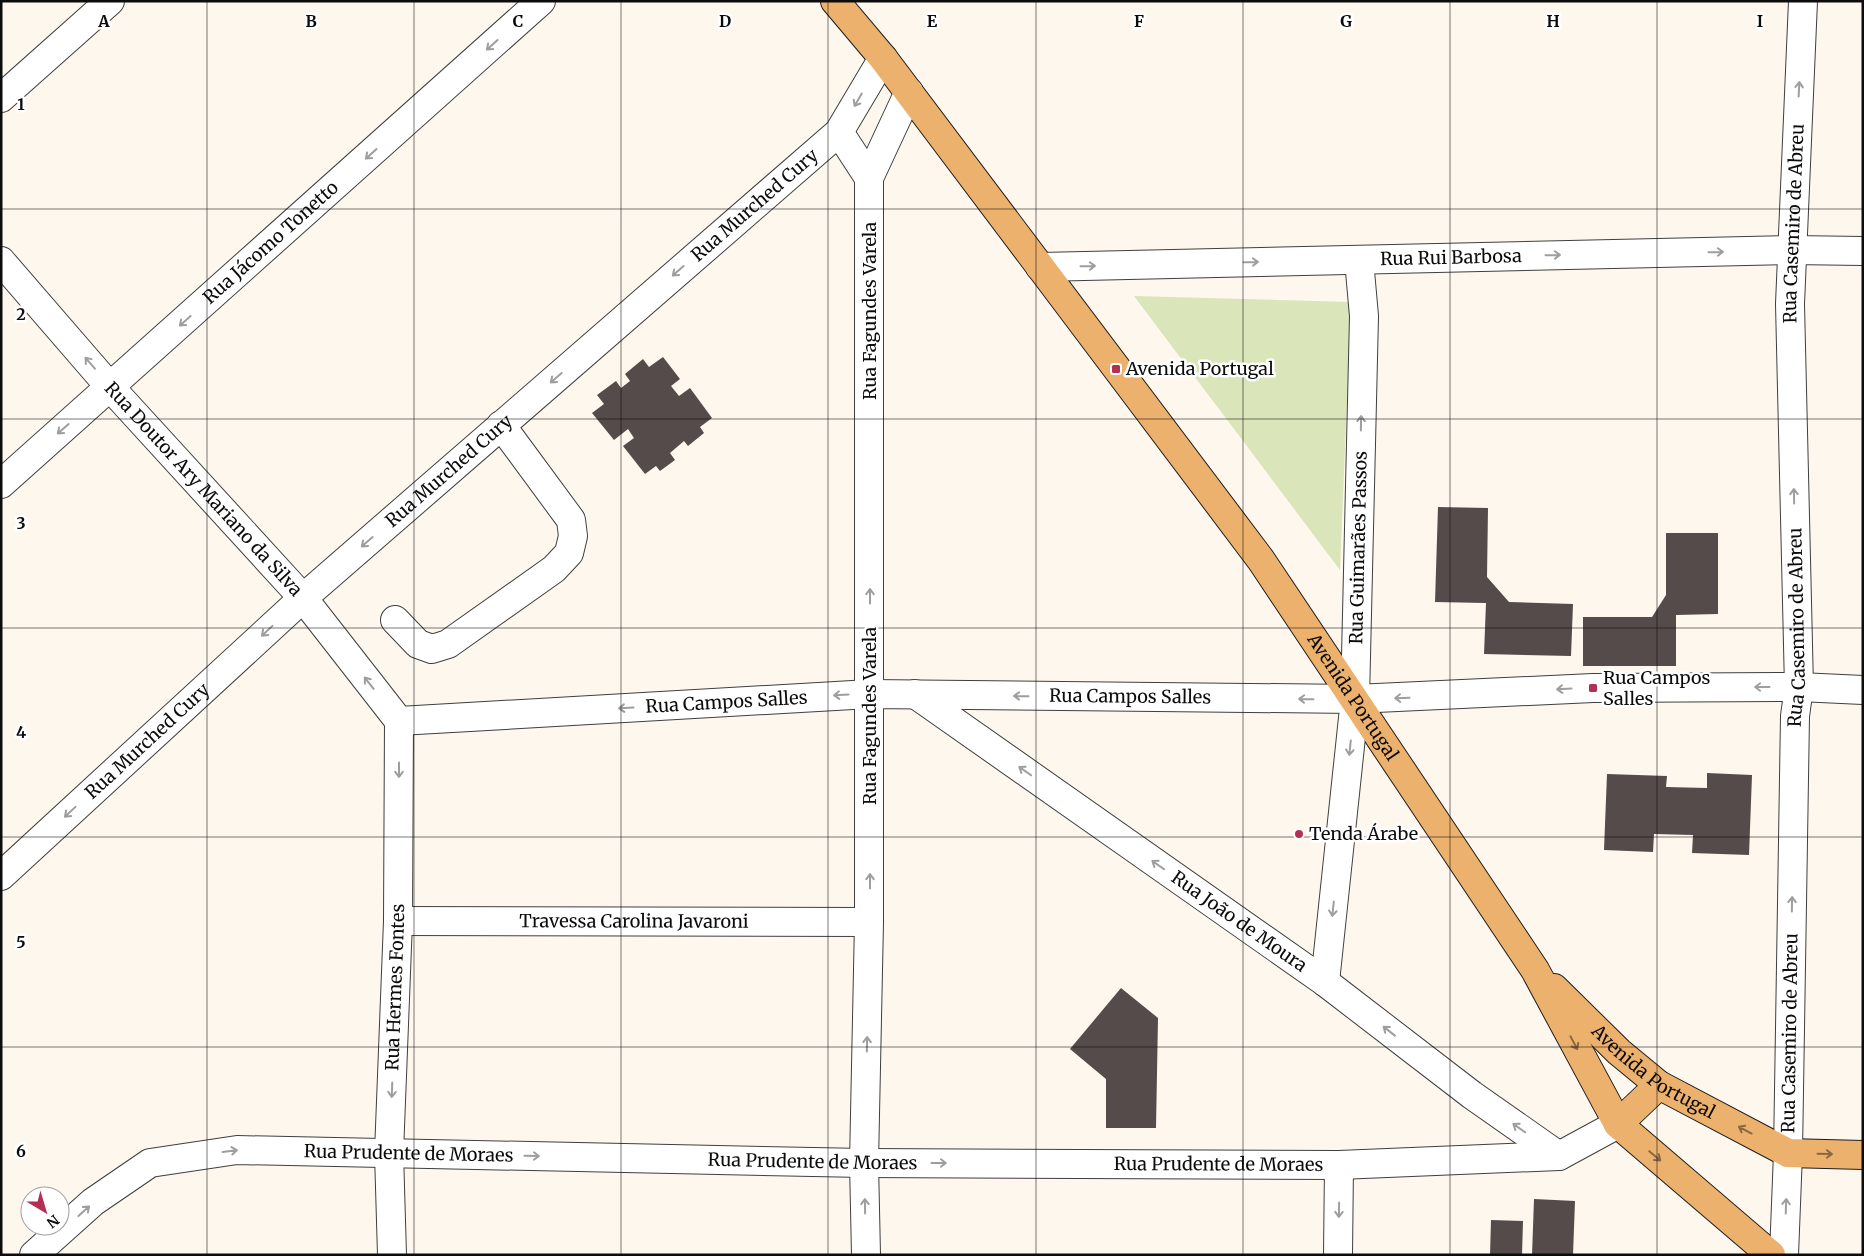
<svg xmlns="http://www.w3.org/2000/svg" width="1864" height="1256" viewBox="0 0 1864 1256" font-family="Merriweather,serif">
	<style>
		.green { fill: #dae5ba }
		.building { fill: #544b4a }
		.lines { fill: none; stroke-linecap: round; stroke-linejoin: round }
		.minor-casing { stroke: #3f3f3f; stroke-width: 30 }
		.major-casing { stroke: #1d1d1d; stroke-width: 30 }
		.minor { stroke: #fff; stroke-width: 28 }
		.major { stroke: #edb16e; stroke-width: 28 }
		.oneway { stroke: #9e9e9e }
		.oneway2 { stroke: #886742 }
		.grid { fill: none; stroke: #0c0c0c; stroke-width: 1; stroke-opacity: 0.55 }
		.poi-dot { fill: #b13054; stroke: #fff; stroke-width: 2 }
		.labels { text-anchor: middle; stroke-width: 5; stroke-linejoin: round; paint-order: stroke }
		.street-label { font-size: 18px; fill: #0c0c0c; stroke: #fff }
		.poi-label { font-size: 18px; fill: #0c0c0c; stroke: #fff; text-anchor: start }
		.grid-label { font-size: 16px; text-anchor: middle; font-weight: bold; fill: #0c0c0c; stroke: #fff; stroke-width: 5; stroke-linejoin: round; paint-order: stroke }
	</style>
	<rect width="100%" height="100%" fill="#fef7ed"/>
	<path class="green" d="M1134,296L1351,302L1340,570Z"/>
	<path class="building" d="M663,357L680,379L671,386L679,396L690,388L712,418L700,427L704,433L688,446L684,441L670,453L675,460L660,471L656,466L645,474L623,446L634,438L628,429L614,440L592,413L604,404L597,395L616,381L621,388L630,381L625,374L643,359L649,367Z
		M1438,507L1488,508L1487,577L1509,602L1573,604L1571,656L1484,654L1486,603L1435,602Z
		M1666,533H1718V614L1676,615V666H1583V617H1652L1666,595Z
		M1707,773L1752,775L1749,855L1692,853L1693,835L1654,834L1653,852L1604,850L1607,774L1667,776L1666,787L1707,788Z
		M1121,988L1158,1018L1156,1128H1106V1079L1070,1049Z
		M1534,1199L1575,1201L1573,1255H1532Z
		M1491,1220L1523,1221L1522,1255H1490Z"/>
	<g class="lines">
		<g class="minor-casing">
			<g id="minor">
				<path d="M1,98L110,1"/>
				<path d="M839,132L869,178"/>
				<path id="s1" d="M1,261L110,387L303,598L399,721"/>
				<path id="s2" d="M1040,267L1791,250L1863,251"/>
				<path id="s3" d="M1,484L541,1"/>
				<path d="M395,620L418,644L432,649L448,644L554,569L569,553L573,536L571,520L501,425"/>
				<path id="s4" d="M915,694L1325,982L1472,1095L1559,1156"/>
				<path id="s5" d="M399,721L870,694L1355,699L1593,688L1799,687L1863,690"/>
				<path id="s6" d="M1,876L303,598L839,132L883,58"/>
				<path id="s7" d="M398,921L869,922"/>
				<path id="s8" d="M1325,982L1355,699L1364,316L1359,260"/>
				<path id="s9" d="M34,1255L93,1202L150,1163L237,1150L864,1163L1339,1165L1559,1156L1618,1124"/>
				<path id="s10" d="M392,1255L389,1153L398,921L399,721"/>
				<path d="M866,1255L864,1163L869,922V178L909,92"/>
				<path d="M1338,1255L1339,1165"/>
				<path id="s11" d="M1784,1255L1788,1153L1795,716L1799,687L1790,304L1803,1"/>
			</g>
		</g>
		<g class="major-casing">
			<g id="major">
				<path id="s12" d="M835,1L883,58L1261,560L1535,970L1618,1124L1771,1255"/>
				<path id="s13" d="M1554,988L1619,1052L1659,1085L1788,1153L1863,1155"/>
				<path d="M1618,1124L1659,1085"/>
			</g>
		</g>
		<use href="#minor" class="minor"/>
		<use href="#major" class="major"/>
	</g>
	<defs><path id="oneway-shaft" d="M-6 0H5M1.5-3L5.5 0L1.5 3" fill="none" stroke-width="1.6" stroke-linecap="round" stroke-linejoin="round" transform="scale(1.25)"/></defs>
	<g class="oneway">
		<use href="#oneway-shaft" transform="translate(492 45) rotate(138)"/>
		<use href="#oneway-shaft" transform="translate(1799 89) rotate(-87)"/>
		<use href="#oneway-shaft" transform="translate(858 100) rotate(120)"/>
		<use href="#oneway-shaft" transform="translate(371 154) rotate(138)"/>
		<use href="#oneway-shaft" transform="translate(1716 252) rotate(-1)"/>
		<use href="#oneway-shaft" transform="translate(1553 255) rotate(-1)"/>
		<use href="#oneway-shaft" transform="translate(1251 262) rotate(-1)"/>
		<use href="#oneway-shaft" transform="translate(1088 266) rotate(-1)"/>
		<use href="#oneway-shaft" transform="translate(678 271) rotate(139)"/>
		<use href="#oneway-shaft" transform="translate(185 321) rotate(138)"/>
		<use href="#oneway-shaft" transform="translate(90 363) rotate(-131)"/>
		<use href="#oneway-shaft" transform="translate(556 378) rotate(139)"/>
		<use href="#oneway-shaft" transform="translate(1361 423) rotate(-89)"/>
		<use href="#oneway-shaft" transform="translate(63 429) rotate(139)"/>
		<use href="#oneway-shaft" transform="translate(1794 496) rotate(-91)"/>
		<use href="#oneway-shaft" transform="translate(367 542) rotate(139)"/>
		<use href="#oneway-shaft" transform="translate(870 596) rotate(-90)"/>
		<use href="#oneway-shaft" transform="translate(267 631) rotate(137)"/>
		<use href="#oneway-shaft" transform="translate(369 683) rotate(-128)"/>
		<use href="#oneway-shaft" transform="translate(1762 687) rotate(180)"/>
		<use href="#oneway-shaft" transform="translate(1564 689) rotate(177)"/>
		<use href="#oneway-shaft" transform="translate(841 695) rotate(177)"/>
		<use href="#oneway-shaft" transform="translate(1021 696) rotate(-179)"/>
		<use href="#oneway-shaft" transform="translate(1402 698) rotate(178)"/>
		<use href="#oneway-shaft" transform="translate(1306 699) rotate(-179)"/>
		<use href="#oneway-shaft" transform="translate(626 708) rotate(177)"/>
		<use href="#oneway-shaft" transform="translate(1350 748) rotate(96)"/>
		<use href="#oneway-shaft" transform="translate(399 770) rotate(90)"/>
		<use href="#oneway-shaft" transform="translate(1025 771) rotate(-145)"/>
		<use href="#oneway-shaft" transform="translate(70 812) rotate(137)"/>
		<use href="#oneway-shaft" transform="translate(1158 865) rotate(-145)"/>
		<use href="#oneway-shaft" transform="translate(870 881) rotate(-90)"/>
		<use href="#oneway-shaft" transform="translate(1792 904) rotate(-89)"/>
		<use href="#oneway-shaft" transform="translate(1333 909) rotate(96)"/>
		<use href="#oneway-shaft" transform="translate(1389 1031) rotate(-142)"/>
		<use href="#oneway-shaft" transform="translate(867 1044) rotate(-89)"/>
		<use href="#oneway-shaft" transform="translate(392 1090) rotate(92)"/>
		<use href="#oneway-shaft" transform="translate(1519 1128) rotate(-145)"/>
		<use href="#oneway-shaft" transform="translate(230 1151) rotate(-7)"/>
		<use href="#oneway-shaft" transform="translate(532 1156) rotate(1)"/>
		<use href="#oneway-shaft" transform="translate(939 1163)"/>
		<use href="#oneway-shaft" transform="translate(865 1206) rotate(-91)"/>
		<use href="#oneway-shaft" transform="translate(1786 1206) rotate(-88)"/>
		<use href="#oneway-shaft" transform="translate(1339 1210) rotate(91)"/>
		<use href="#oneway-shaft" transform="translate(84 1211) rotate(-42)"/>
	</g>
	<g class="oneway2">
		<use href="#oneway-shaft" transform="translate(1574 1043) rotate(62)"/>
		<use href="#oneway-shaft" transform="translate(1745 1130) rotate(-152)"/>
		<use href="#oneway-shaft" transform="translate(1825 1154) rotate(1)"/>
		<use href="#oneway-shaft" transform="translate(1655 1156) rotate(40)"/>
	</g>
	<path class="grid" d="M207,1V1255M414,1V1255M621,1V1255M828,1V1255M1036,1V1255M1243,1V1255M1450,1V1255M1657,1V1255M1,209H1863M1,419H1863M1,628H1863M1,837H1863M1,1047H1863"/>
	<g class="poi-dot">
		<rect x="1111" y="364" width="10" height="10" rx="2.5"/>
		<rect x="1588" y="683" width="10" height="10" rx="2.5"/>
		<circle cx="1299" cy="834" r="5"/>
	</g>
	<g class="labels">
		<g class="street-label">
			<text dy="6" stroke="none"><textPath href="#s6" startOffset="1009">Rua Murched Cury</textPath></text>
			<text dy="6" stroke="none"><textPath href="#s11" startOffset="1032">Rua Casemiro de Abreu</textPath></text>
			<text dy="6" stroke="none"><textPath href="#s3" startOffset="362">Rua Jácomo Tonetto</textPath></text>
			<text dy="6" stroke="none"><textPath href="#s2" startOffset="411">Rua Rui Barbosa</textPath></text>
			<text transform="translate(870 311) rotate(-90)" y="6">Rua Fagundes Varela</text>
			<text dy="6" stroke="none"><textPath href="#s6" startOffset="604">Rua Murched Cury</textPath></text>
			<text dy="6" stroke="none"><textPath href="#s1" startOffset="305">Rua Doutor Ary Mariano da Silva</textPath></text>
			<text dy="6" stroke="none"><textPath href="#s8" startOffset="436">Rua Guimarães Passos</textPath></text>
			<text dy="6" stroke="none"><textPath href="#s11" startOffset="628">Rua Casemiro de Abreu</textPath></text>
			<text dy="6" stroke="none"><textPath href="#s5" startOffset="732">Rua Campos Salles</textPath></text>
			<text dy="6" stroke="none"><textPath href="#s12" startOffset="868">Avenida Portugal</textPath></text>
			<text dy="6" stroke="none"><textPath href="#s5" startOffset="328">Rua Campos Salles</textPath></text>
			<text transform="translate(870 716) rotate(-90)" y="6">Rua Fagundes Varela</text>
			<text dy="6" stroke="none"><textPath href="#s6" startOffset="199">Rua Murched Cury</textPath></text>
			<text dy="6" stroke="none"><textPath href="#s7" startOffset="236">Travessa Carolina Javaroni</textPath></text>
			<text dy="6" stroke="none"><textPath href="#s4" startOffset="396">Rua João de Moura</textPath></text>
			<text dy="6" stroke="none"><textPath href="#s10" startOffset="268">Rua Hermes Fontes</textPath></text>
			<text dy="6" stroke="none"><textPath href="#s11" startOffset="222">Rua Casemiro de Abreu</textPath></text>
			<text dy="6" stroke="none"><textPath href="#s13" startOffset="131">Avenida Portugal</textPath></text>
			<text dy="6" stroke="none"><textPath href="#s9" startOffset="408">Rua Prudente de Moraes</textPath></text>
			<text dy="6" stroke="none"><textPath href="#s9" startOffset="812">Rua Prudente de Moraes</textPath></text>
			<text dy="6" stroke="none"><textPath href="#s9" startOffset="1218">Rua Prudente de Moraes</textPath></text>
		</g>
		<g class="poi-label">
			<text x="1126" y="375">Avenida Portugal</text>
			<text x="1603" y="684">Rua Campos<tspan x="1603" dy="21">Salles</tspan></text>
			<text x="1309" y="840">Tenda Árabe</text>
		</g>
	</g>
	<g class="grid-label">
		<text x="104" y="27">A</text>
		<text x="311" y="27">B</text>
		<text x="518" y="27">C</text>
		<text x="725" y="27">D</text>
		<text x="932" y="27">E</text>
		<text x="1139" y="27">F</text>
		<text x="1346" y="27">G</text>
		<text x="1553" y="27">H</text>
		<text x="1760" y="27">I</text>
		<text x="21" y="110">1</text>
		<text x="21" y="320">2</text>
		<text x="21" y="529">3</text>
		<text x="21" y="738">4</text>
		<text x="21" y="948">5</text>
		<text x="21" y="1157">6</text>
	</g>
	<rect width="1864" height="1256" fill="none" stroke="#0c0c0c" stroke-width="5"/>
	<g transform="translate(45 1211) rotate(142)"><circle r="24" fill="#ffffff" stroke="#9e9e9e"/>
	<path d="M0-4L9 19L0 12L-9 19Z" fill="#b13054"/>
	<text y="-8" font-size="14" font-weight="bold" text-anchor="middle" fill="#0c0c0c">N</text>
	</g>
</svg>
